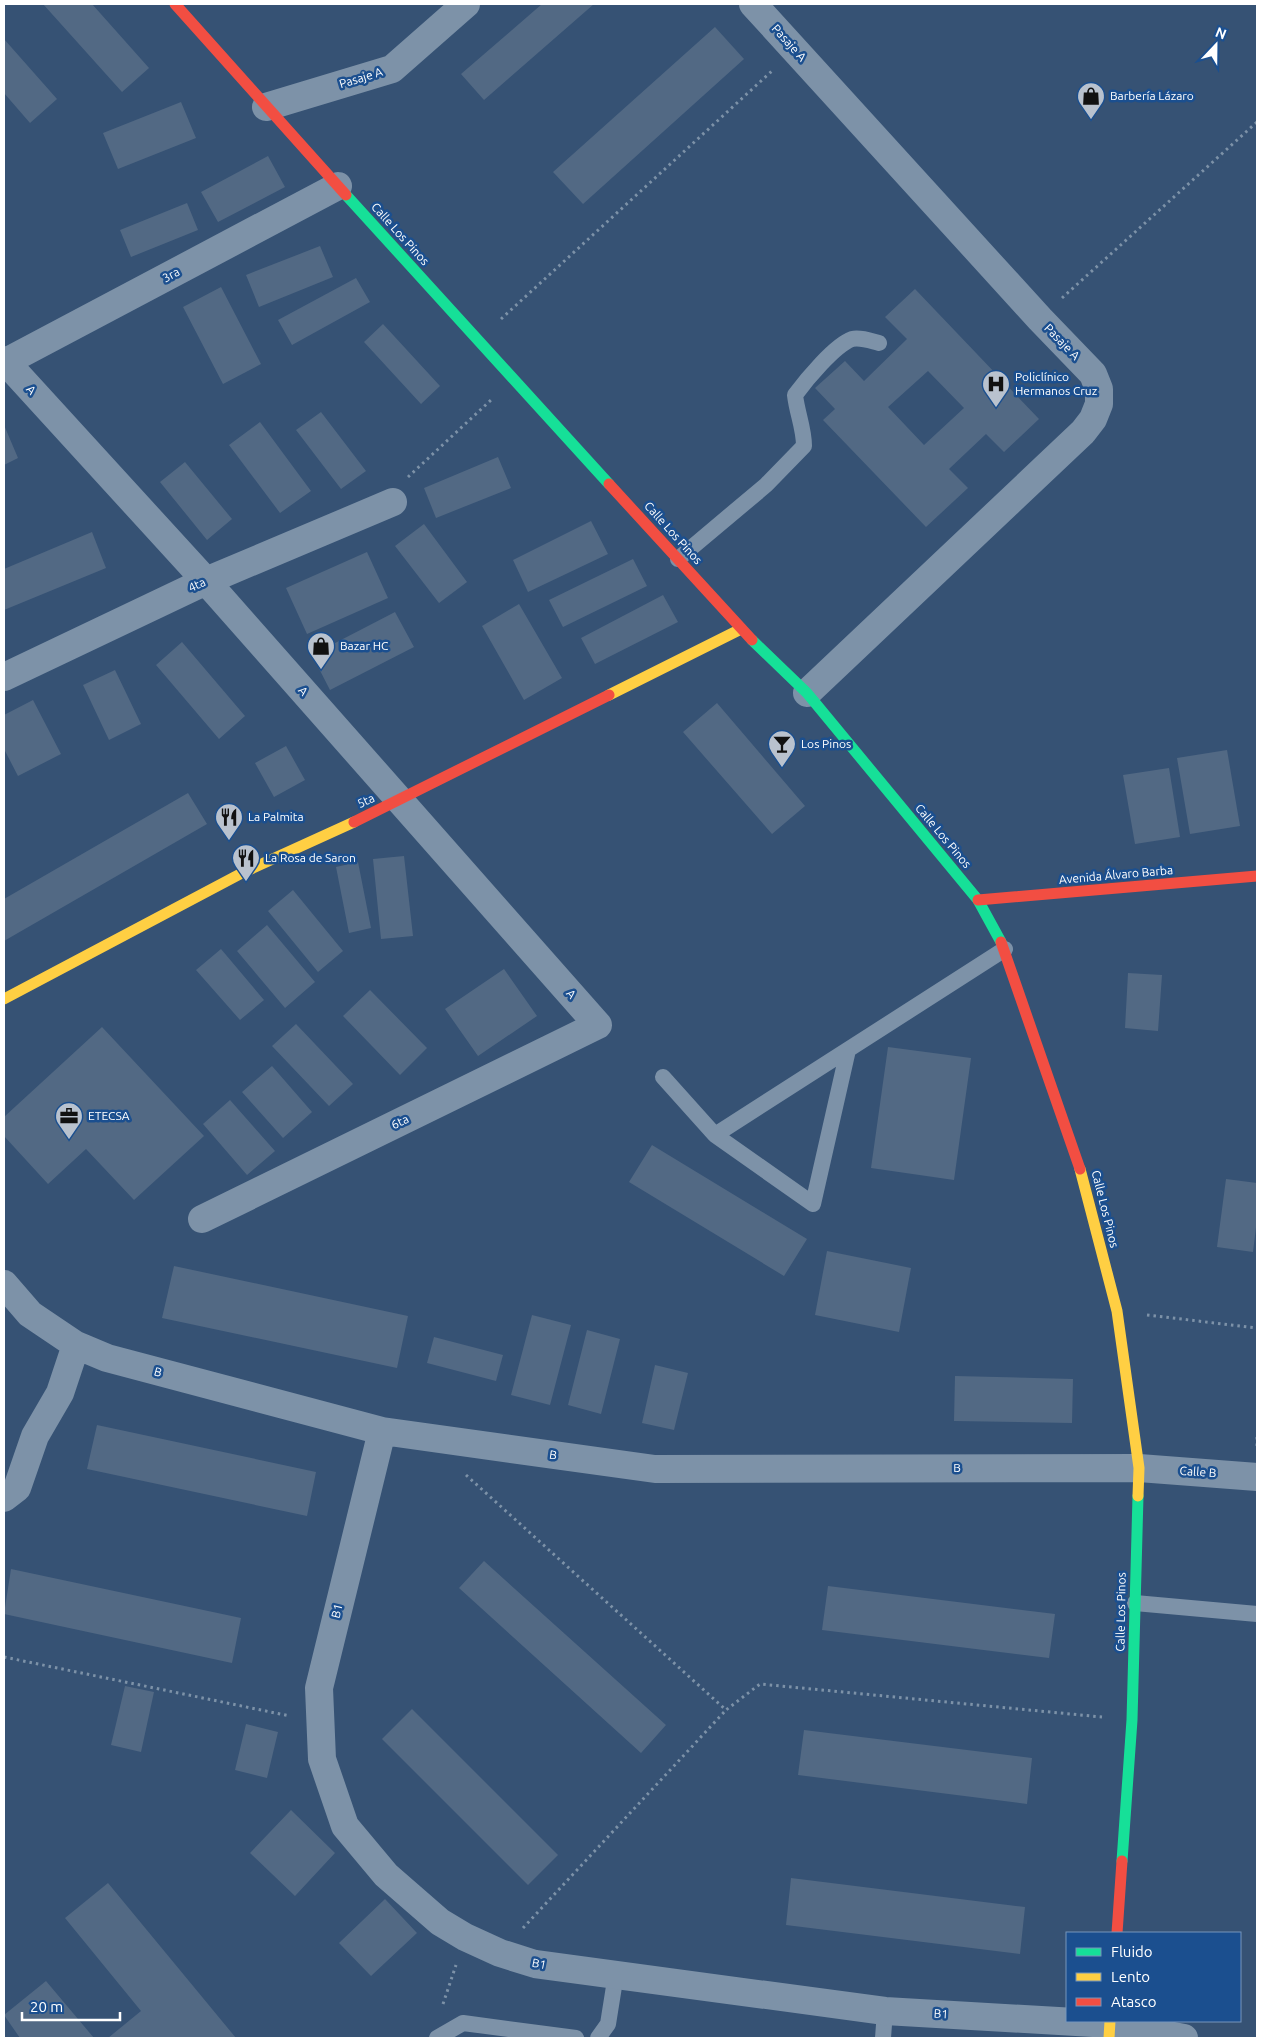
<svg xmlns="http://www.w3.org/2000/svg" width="1261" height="2042" viewBox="0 0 1261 2042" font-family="Ubuntu,sans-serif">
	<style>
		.building { fill: #526984; fill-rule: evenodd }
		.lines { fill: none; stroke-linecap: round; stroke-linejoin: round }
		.path { stroke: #7d92a8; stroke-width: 3; stroke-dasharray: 2.5 4; stroke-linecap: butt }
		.lane { stroke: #7d92a8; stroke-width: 16 }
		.street { stroke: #7d92a8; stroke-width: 28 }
		.fast { stroke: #16e098; stroke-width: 11 }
		.slow { stroke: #ffcf43; stroke-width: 11 }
		.jam { stroke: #f24e42; stroke-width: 11 }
		.labels { text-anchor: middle; stroke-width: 5; stroke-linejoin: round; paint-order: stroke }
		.street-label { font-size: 12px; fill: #fff; stroke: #1b4f8f }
		.poi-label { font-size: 12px; fill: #fff; stroke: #1b4f8f; text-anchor: start }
	</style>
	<rect width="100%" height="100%" fill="#365274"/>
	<path class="building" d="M43,4H92L149,68L122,92Z
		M542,4H594L484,100L461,74Z
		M715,27L744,59L583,204L553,172Z
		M4,39L57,99L30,123L4,93Z
		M181,102L196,138L118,169L103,133Z
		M268,156L285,187L218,222L201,192Z
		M187,203L198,230L131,257L120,230Z
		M320,246L333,277L259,307L246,275Z
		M356,278L370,302L292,345L278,320Z
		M221,287L261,364L223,384L183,307Z
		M915,289L1039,419L1004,452L986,434L949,469L968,488L926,527L823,420L835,409L815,388L845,361L864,381L907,339L885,317ZM928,371L964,408L924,445L888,407Z
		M383,324L440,386L421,404L364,342Z
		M321,412L366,471L341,489L296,430Z
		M260,422L311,491L280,513L229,445Z
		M4,425L18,458L4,465Z
		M498,457L511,488L436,518L424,488Z
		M185,462L232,519L207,540L160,482Z
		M591,521L608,554L528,592L513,560Z
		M424,524L467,582L439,603L395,546Z
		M92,532L106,568L4,610V569Z
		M367,552L388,598L307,634L286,588Z
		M633,559L647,586L563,627L549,600Z
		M663,595L678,622L595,664L581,638Z
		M519,604L562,678L524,700L482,626Z
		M395,612L414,647L330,690L312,655Z
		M182,642L245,716L219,739L156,665Z
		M115,670L141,724L109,740L83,685Z
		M33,700L61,754L18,776L4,749V715Z
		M717,703L805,806L772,834L683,732Z
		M286,746L305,780L274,797L255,763Z
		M1227,750L1240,826L1190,834L1177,758Z
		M1169,768L1180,837L1135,844L1123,775Z
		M188,793L207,824L4,941V899Z
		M404,856L413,936L381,939L373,859Z
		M358,862L371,928L349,933L336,867Z
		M293,890L343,951L318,972L268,911Z
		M267,925L315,982L285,1008L237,951Z
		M221,949L264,1000L240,1020L196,970Z
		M504,969L537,1016L478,1056L445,1009Z
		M1128,973L1162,975L1158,1031L1125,1028Z
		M370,990L427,1048L400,1075L343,1016Z
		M296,1024L353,1084L329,1106L272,1046Z
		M102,1027L204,1136L134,1200L86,1149L48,1184L4,1136V1117Z
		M888,1047L971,1058L954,1180L871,1168Z
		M272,1066L312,1112L283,1138L242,1092Z
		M230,1100L275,1151L247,1175L203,1124Z
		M652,1145L807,1239L784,1276L629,1182Z
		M1226,1179L1257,1183V1219L1253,1252L1217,1247Z
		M827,1251L911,1268L899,1332L815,1315Z
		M174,1266L408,1316L397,1368L162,1318Z
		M532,1315L571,1325L550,1405L511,1395Z
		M587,1330L620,1339L601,1414L568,1405Z
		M434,1337L503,1355L496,1381L427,1363Z
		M655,1365L688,1373L674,1430L642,1423Z
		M955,1376L1073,1379L1072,1423L954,1421Z
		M97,1425L316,1472L307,1516L87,1469Z
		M484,1561L666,1725L641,1753L459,1588Z
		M11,1569L241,1618L232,1663L4,1614Z
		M828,1586L1055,1614L1049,1658L822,1630Z
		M125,1686L154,1692L141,1752L111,1745Z
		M412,1709L558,1855L528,1885L382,1739Z
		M246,1724L278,1732L267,1778L235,1770Z
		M804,1730L1032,1758L1027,1804L798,1775Z
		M291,1810L335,1853L295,1896L250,1853Z
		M791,1878L1025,1907L1020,1954L786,1925Z
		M108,1883L236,2038H108L141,2011L65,1918Z
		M385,1899L417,1933L371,1976L339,1943Z
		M46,1981L94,2038H20L4,2015Z"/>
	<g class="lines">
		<path class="path" d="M1062,298L1257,122
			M501,319L773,70
			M408,477L491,400
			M1147,1315L1257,1328
			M1257,1446V1434
			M466,1475L726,1710L760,1684L1102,1717
			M4,1657L290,1716
			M523,1928L726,1710
			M443,2004L456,1965"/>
		<path class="lane" d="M678,559L766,485L804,446C804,428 797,413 795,395C806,380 835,345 852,339C861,337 871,341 879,343
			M848,1050L813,1204L715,1135L1005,949
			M663,1077L715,1135
			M1135,1603L1257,1614
			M437,2038L463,2023L576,2038
			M598,2038L608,2024L616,1974
			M883,2038L885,2011"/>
		<path class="street" d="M753,4L1040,319L1093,374L1099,389V404L1093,419L1083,432L807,693
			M266,107L392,69L466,4
			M4,360L206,581L598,1025L202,1219
			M4,363L338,186
			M4,677L206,581L393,502
			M4,1284L30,1314L76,1345L107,1358L382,1431L655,1469L1139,1468L1257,1477
			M382,1431L319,1688L322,1759L345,1826L386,1875L440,1922L465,1937L500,1953L535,1964L885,2011L1110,2024L1184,2038
			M4,1498L17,1488L35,1436L60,1393L76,1345"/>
		<path class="fast" d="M346,195L609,484
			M752,640L807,693L978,900L1001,942
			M1122,1861L1132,1720L1138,1496"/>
		<path class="slow" d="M609,695L741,629
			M4,999L242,873L354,822
			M1080,1169L1117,1311L1139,1468L1138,1496
			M1109,2038L1110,2021"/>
		<path class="jam" d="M175,4L346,195
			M609,484L752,640
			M354,822L609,695
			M978,900L1257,876
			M1001,942L1080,1169
			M1117,1933L1122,1861"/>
	</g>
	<defs>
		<g id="shop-pin" transform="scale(1.4375)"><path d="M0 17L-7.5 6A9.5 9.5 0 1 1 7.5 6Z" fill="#b9c2ce" stroke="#1b4f8f"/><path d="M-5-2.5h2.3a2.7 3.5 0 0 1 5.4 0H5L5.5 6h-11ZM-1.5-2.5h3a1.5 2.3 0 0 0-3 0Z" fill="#111"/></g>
		<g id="hospital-pin" transform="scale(1.4375)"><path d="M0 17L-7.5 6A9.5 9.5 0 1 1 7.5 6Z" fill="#b9c2ce" stroke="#1b4f8f"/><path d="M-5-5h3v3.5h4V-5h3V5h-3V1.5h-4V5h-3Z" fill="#111"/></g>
		<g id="bar-pin" transform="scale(1.4375)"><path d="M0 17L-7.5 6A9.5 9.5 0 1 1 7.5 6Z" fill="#b9c2ce" stroke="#1b4f8f"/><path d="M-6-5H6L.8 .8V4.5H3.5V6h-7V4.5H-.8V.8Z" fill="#111"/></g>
		<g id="restaurant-pin" transform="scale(1.4375)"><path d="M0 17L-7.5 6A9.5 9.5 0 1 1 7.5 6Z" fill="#b9c2ce" stroke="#1b4f8f"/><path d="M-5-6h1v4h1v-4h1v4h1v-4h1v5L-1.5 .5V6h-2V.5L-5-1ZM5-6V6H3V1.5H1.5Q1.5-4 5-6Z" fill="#111"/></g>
		<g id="office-pin" transform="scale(1.4375)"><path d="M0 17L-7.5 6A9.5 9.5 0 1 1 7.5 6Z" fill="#b9c2ce" stroke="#1b4f8f"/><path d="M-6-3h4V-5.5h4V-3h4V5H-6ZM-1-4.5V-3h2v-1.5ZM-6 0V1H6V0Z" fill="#111"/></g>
	</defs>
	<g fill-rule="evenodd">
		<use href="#shop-pin" x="1091" y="96"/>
		<use href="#hospital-pin" x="996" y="384"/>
		<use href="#shop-pin" x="321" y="646"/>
		<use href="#bar-pin" x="782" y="744"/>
		<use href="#restaurant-pin" x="229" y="817"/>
		<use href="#restaurant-pin" x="246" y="858"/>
		<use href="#office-pin" x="69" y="1116"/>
	</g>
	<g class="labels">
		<g class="street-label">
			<text transform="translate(789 43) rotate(48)" y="4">Pasaje A</text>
			<text transform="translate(361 78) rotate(-17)" y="4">Pasaje A</text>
			<text transform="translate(400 234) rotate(48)" y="4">Calle Los Pinos</text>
			<text transform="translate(171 275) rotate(-28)" y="4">3ra</text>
			<text transform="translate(1062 342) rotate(46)" y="4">Pasaje A</text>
			<text transform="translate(31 390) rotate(48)" y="4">A</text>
			<text transform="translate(673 533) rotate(48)" y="4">Calle Los Pinos</text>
			<text transform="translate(197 585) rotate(-25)" y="4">4ta</text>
			<text transform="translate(303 691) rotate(49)" y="4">A</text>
			<text transform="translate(366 801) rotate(-25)" y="4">5ta</text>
			<text transform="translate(943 836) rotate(50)" y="4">Calle Los Pinos</text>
			<text transform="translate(1116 875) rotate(-5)" y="4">Avenida Álvaro Barba</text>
			<text transform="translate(571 994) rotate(49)" y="4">A</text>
			<text transform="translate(400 1122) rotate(-26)" y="4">6ta</text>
			<text transform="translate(1105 1209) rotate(76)" y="4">Calle Los Pinos</text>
			<text transform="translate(158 1372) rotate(15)" y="4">B</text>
			<text transform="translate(553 1455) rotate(8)" y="4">B</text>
			<text x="957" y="1472">B</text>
			<text transform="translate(1198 1472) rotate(4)" y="4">Calle B</text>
			<text transform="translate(337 1611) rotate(-76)" y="4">B1</text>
			<text transform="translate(1121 1612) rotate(-89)" y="4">Calle Los Pinos</text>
			<text transform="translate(539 1964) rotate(11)" y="4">B1</text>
			<text transform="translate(941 2014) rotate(3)" y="4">B1</text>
		</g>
		<g class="poi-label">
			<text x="1110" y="100">Barbería Lázaro</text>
			<text x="1015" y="381">Policlínico<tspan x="1015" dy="14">Hermanos Cruz</tspan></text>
			<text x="340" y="650">Bazar HC</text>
			<text x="801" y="748">Los Pinos</text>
			<text x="248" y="821">La Palmita</text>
			<text x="265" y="862">La Rosa de Saron</text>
			<text x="88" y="1120">ETECSA</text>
		</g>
	</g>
	<rect width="1261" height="2042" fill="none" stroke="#ffffff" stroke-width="10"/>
	<rect x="1066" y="1932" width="175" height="90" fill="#1b4f8f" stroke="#7695bc"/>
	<rect x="1076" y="1948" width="25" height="8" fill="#16e098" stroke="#7695bc"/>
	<text x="1111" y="1957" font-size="15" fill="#ffffff">Fluido</text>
	<rect x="1076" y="1973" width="25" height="8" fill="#ffcf43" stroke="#7695bc"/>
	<text x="1111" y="1982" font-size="15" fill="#ffffff">Lento</text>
	<rect x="1076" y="1998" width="25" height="8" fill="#f24e42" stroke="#7695bc"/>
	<text x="1111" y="2007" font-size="15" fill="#ffffff">Atasco</text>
	<g transform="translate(1216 45) rotate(22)" stroke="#1b4f8f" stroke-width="4" paint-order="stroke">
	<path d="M0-4L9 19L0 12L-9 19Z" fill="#ffffff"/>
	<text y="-8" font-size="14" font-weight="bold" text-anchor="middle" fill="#ffffff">N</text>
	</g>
	<path d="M22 2012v8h98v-8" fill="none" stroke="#ffffff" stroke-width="2.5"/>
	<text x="30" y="2012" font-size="15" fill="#ffffff" stroke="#1b4f8f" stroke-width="4" paint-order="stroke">20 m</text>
</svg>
